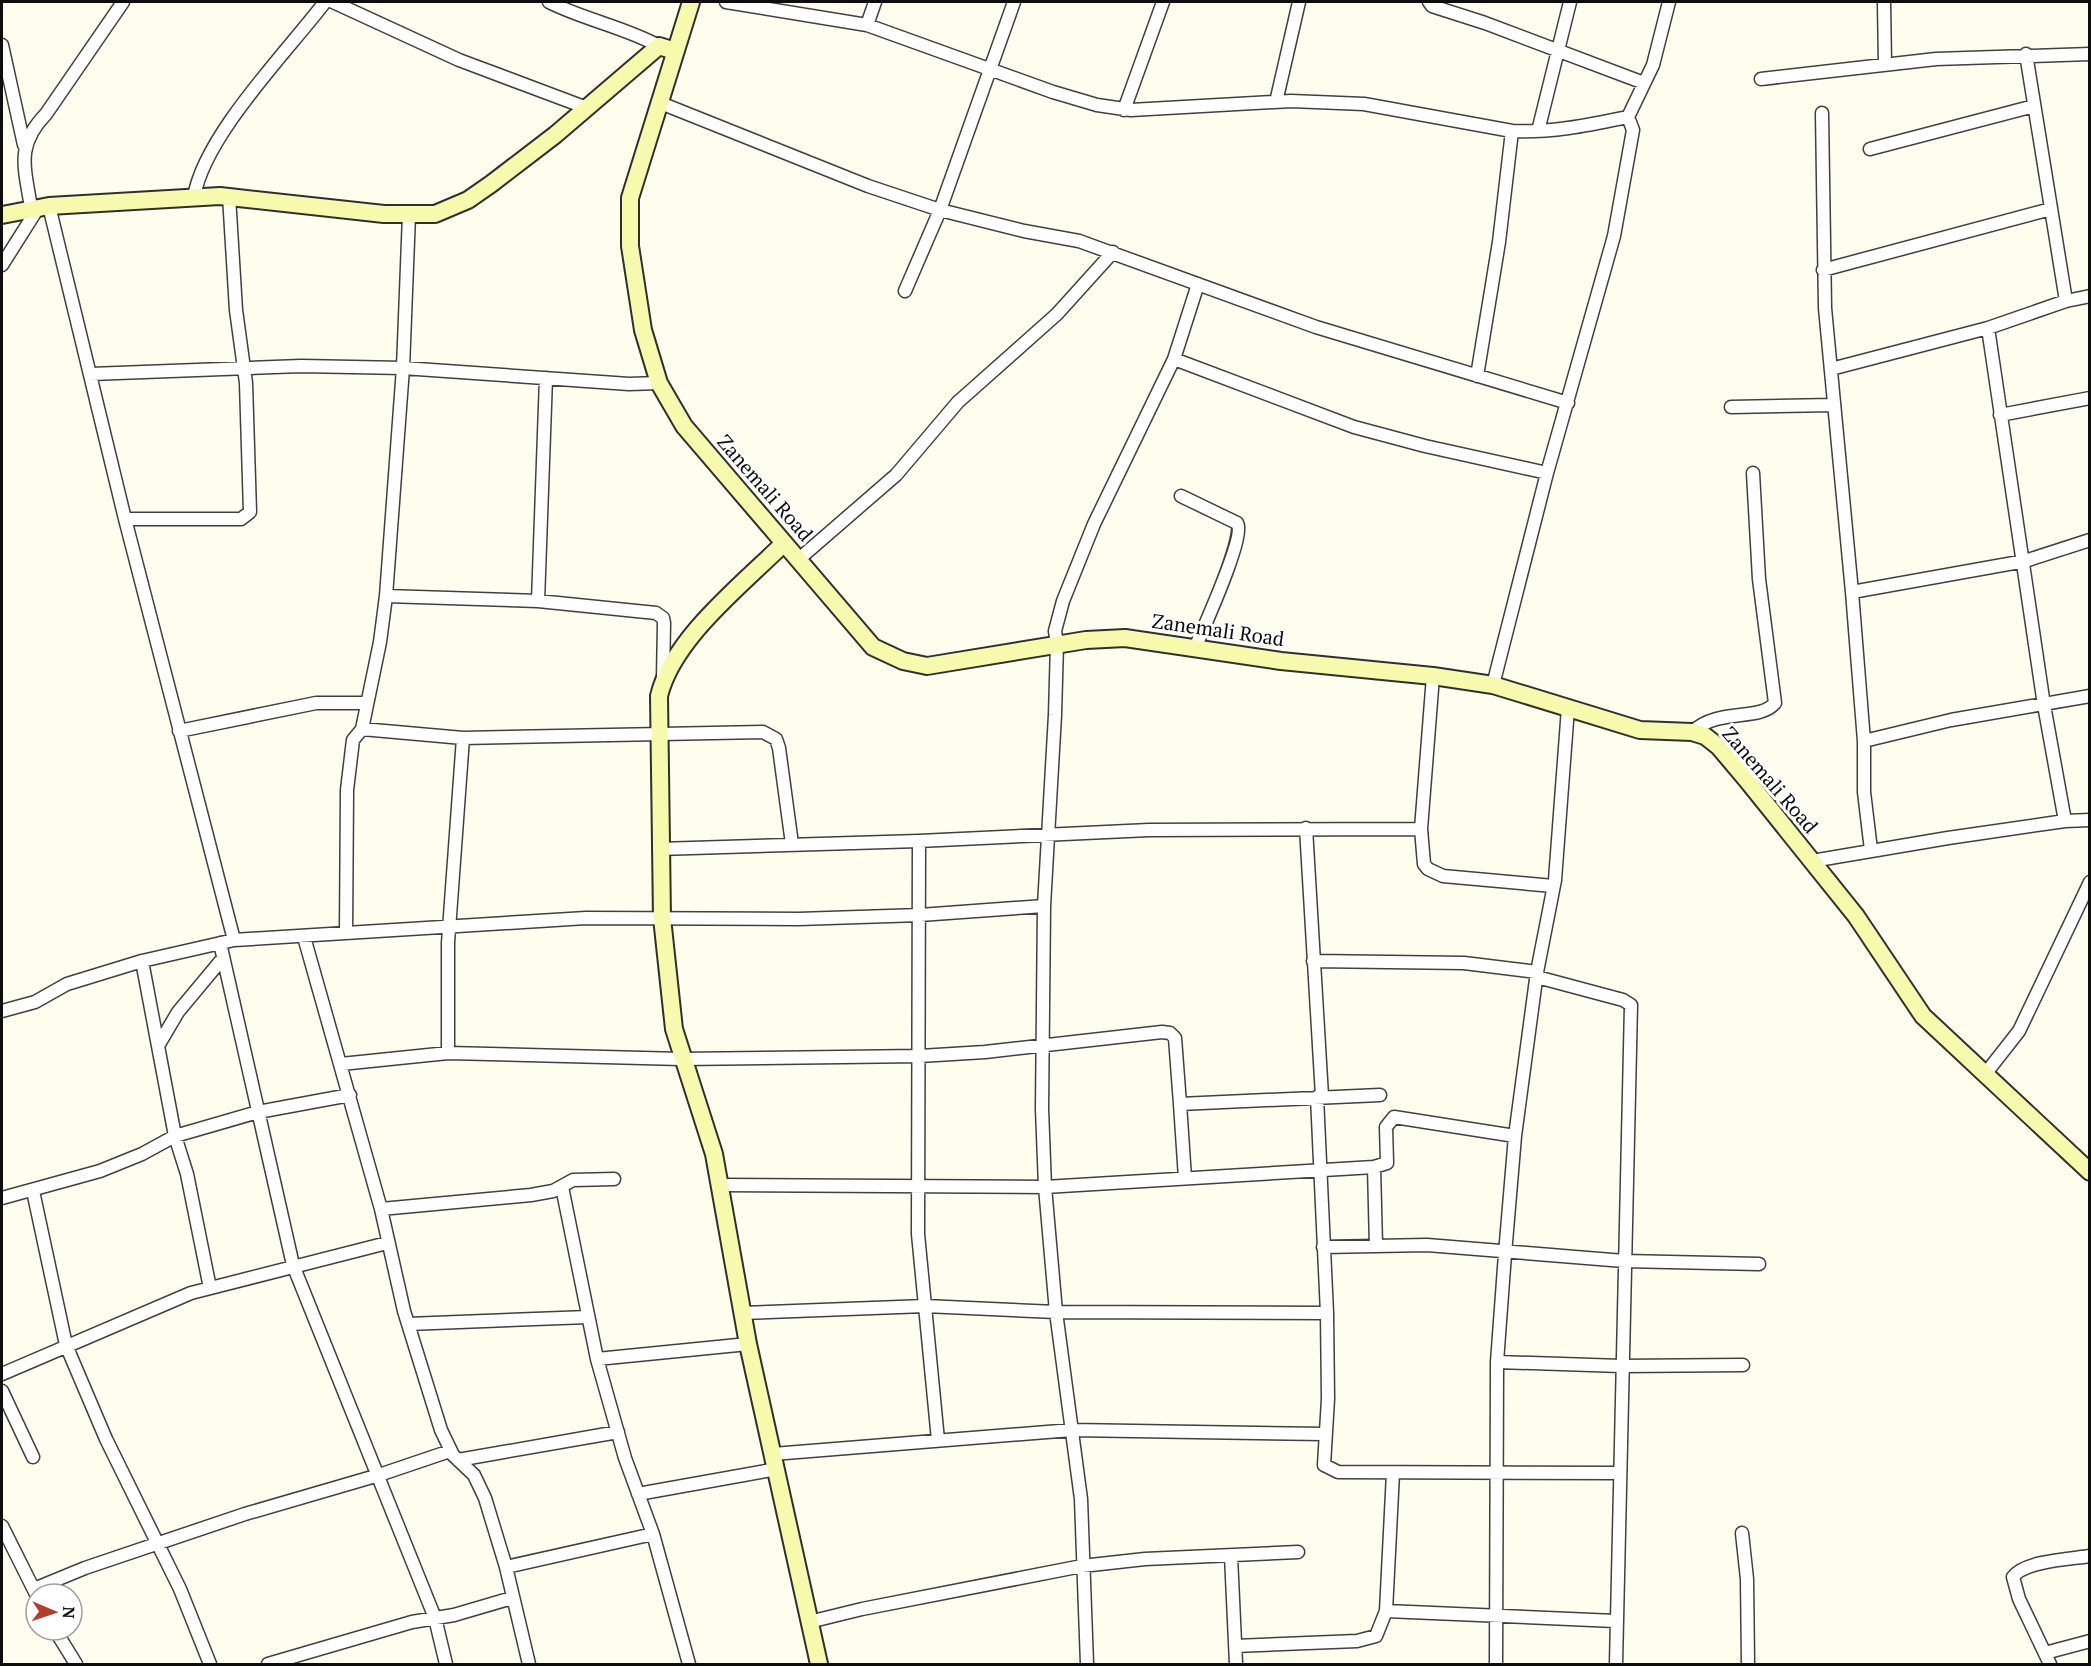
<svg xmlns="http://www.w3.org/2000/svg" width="2091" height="1666" viewBox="0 0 2091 1666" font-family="'PT Serif',serif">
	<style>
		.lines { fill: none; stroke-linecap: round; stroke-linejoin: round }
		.street-casing { stroke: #404040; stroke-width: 15 }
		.secondary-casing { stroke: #2f2f2f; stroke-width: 20 }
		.street { stroke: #fff; stroke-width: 12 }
		.secondary { stroke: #f7faad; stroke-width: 16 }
		.labels { text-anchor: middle; stroke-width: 6; stroke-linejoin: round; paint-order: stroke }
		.street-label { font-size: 20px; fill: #0d0d0d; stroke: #fff }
	</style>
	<rect width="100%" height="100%" fill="#fefdee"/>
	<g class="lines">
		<g class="street-casing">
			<path id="street" d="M333,2L459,60L587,108
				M549,2C585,20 624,27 659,46
				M726,2L867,25L1053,92L1097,105L1131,110L1291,101L1364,104L1512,131C1552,133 1589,125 1628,117
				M1429,2L1432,6L1485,23L1644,83
				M1884,2L1885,65
				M867,25L875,2
				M2,45L24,145
				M2026,54L2066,301
				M1761,79L1936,59L2090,54
				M658,102L868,186L940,210L1024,231L1079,241L1316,327L1568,403
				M1276,102L1299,2
				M1124,110L1163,2
				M1822,113L1825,308L1852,592L1864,741V792L1871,850
				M1538,131L1570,2
				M1870,149L2034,106
				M194,197C204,136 286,53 325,2
				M49,206L125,519L234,940
				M31,208C25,168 15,146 46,114L123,2
				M2,265L38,208
				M1823,270L2051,209
				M905,291L940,210L1014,2
				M1988,328L2044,705L2065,821
				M1174,359L1354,427L1425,446L1547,473
				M1831,369L1988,328L2066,301L2090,296
				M91,374L301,366L403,368L629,384L659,383
				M1477,376L1499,242L1512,131
				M1731,407L1833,405
				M2000,415L2090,398
				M1181,496L1237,523C1246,535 1203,629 1195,648
				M125,519H241L250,512L246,383L236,310L229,196
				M799,559L896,475L958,402L1057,314L1113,252
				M1852,592L2025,561L2090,540
				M386,596L538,601L656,613L663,618L664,623L663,678
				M538,601L546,378
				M1493,685L1547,473L1614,236L1633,130L1628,117L1653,65L1669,2
				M362,729L463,738L763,732L776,739L779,748L792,844
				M179,731L316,703H367
				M1692,732C1719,707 1759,722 1775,703L1759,579L1753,473
				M1864,741L1951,720L2090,696
				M1306,828L1322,1096
				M1421,829L1424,864L1428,869L1443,876L1553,886
				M919,841L918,1234L938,1440
				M659,849L919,841L1149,830L1421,829L1433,676
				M1812,861L1948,838L2065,821L2090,820
				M346,933L347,790L353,740L362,729L380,642L386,596L403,368L409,215
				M304,937L381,1209L404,1311L441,1430L453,1455L474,1475L485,1498L506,1567L529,1664
				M220,943L293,1265L435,1618L446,1664
				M142,961L158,1046
				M1313,961L1464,963L1537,972
				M1537,977L1623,1000L1631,1005L1616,1664
				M2,1011L35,1002L67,984L142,961L234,940L586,918L798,919L920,915L1044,906
				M448,1053V943L463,738
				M341,1064L448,1053L681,1059L920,1056L985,1052L1162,1032L1170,1033L1175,1038L1180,1104L1380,1095
				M1986,1073L2019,1031L2090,882
				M1317,1097L1327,1313L1328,1399L1324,1465L1338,1472L1620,1473
				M1180,1104L1185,1178
				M1374,1167L1376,1246
				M720,1185L1045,1187L1374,1167L1387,1163L1386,1127L1394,1117L1515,1136
				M562,1187L597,1359L625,1458L653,1534L689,1664
				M33,1191L66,1345L106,1439L180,1589L210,1664
				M2,1198L100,1171L142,1154L175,1136L258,1112L350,1095
				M381,1209L531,1195L553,1191L573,1180L614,1179
				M1323,1247L1427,1245L1624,1261L1759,1264
				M210,1288L187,1174L175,1136L158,1046L178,1012L223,958
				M742,1313L925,1306L1056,1312L1327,1313
				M408,1324L588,1317
				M597,1359L748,1344
				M1497,1362L1621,1366L1743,1365
				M2,1374L191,1293L387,1243
				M2,1391L33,1457
				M773,1454L1072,1430L1324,1434
				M458,1460L618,1432
				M638,1494L777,1469
				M2,1526L36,1594
				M1742,1533L1747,1579L1748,1664
				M1231,1556L1236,1664
				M506,1567L653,1534
				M34,1589L85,1568L245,1514L379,1475L450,1451
				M1386,1611L1615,1621
				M809,1622L862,1609L1082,1566L1145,1559L1298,1552
				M55,1630L76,1664
				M1235,1646L1357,1641L1376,1636L1386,1611L1393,1473
				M2045,1653L2090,1641
				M268,1664L412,1622L454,1615L512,1598
				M1087,1664L1081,1499L1056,1312L1045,1187L1042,1109L1044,906L1055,715L1057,644L1055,631L1063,601L1094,524L1174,359L1198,284
				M1496,1664L1497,1362L1505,1254L1515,1136L1537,972L1555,880L1568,708
				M2050,1664L2019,1599L2013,1577C2024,1561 2070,1559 2090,1556"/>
		</g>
		<g class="secondary-casing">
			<path id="secondary" d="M691,2L630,198V246L643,330L659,383L684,426L873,647L903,661L927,666L1086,640L1125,638L1281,661L1433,676L1493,685L1640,730L1692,732L1705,736L1719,747L1746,779L1856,916L1923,1016L2090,1172
				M2,215L49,206L220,196L384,214H435L468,200L491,184L555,135L659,46L675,51
				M784,543C742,585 673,638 659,696L662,918L674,1029L714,1154L748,1344L819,1664"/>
		</g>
		<use href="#street" class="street"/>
		<use href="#secondary" class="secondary"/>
	</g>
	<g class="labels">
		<g class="street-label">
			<text transform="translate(765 488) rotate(49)" y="7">Zanemali Road</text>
			<text transform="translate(1218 630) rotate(8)" y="7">Zanemali Road</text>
			<text transform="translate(1770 780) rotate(49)" y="7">Zanemali Road</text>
		</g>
	</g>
	<rect width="2091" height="1666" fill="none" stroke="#0d0d0d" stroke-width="6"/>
	<g transform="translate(54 1612) rotate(92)"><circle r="28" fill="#ffffff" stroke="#9e9e9e" stroke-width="1.5"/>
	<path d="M0-4.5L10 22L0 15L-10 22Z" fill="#b53b2d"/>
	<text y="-9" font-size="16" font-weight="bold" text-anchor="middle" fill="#0d0d0d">N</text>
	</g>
</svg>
